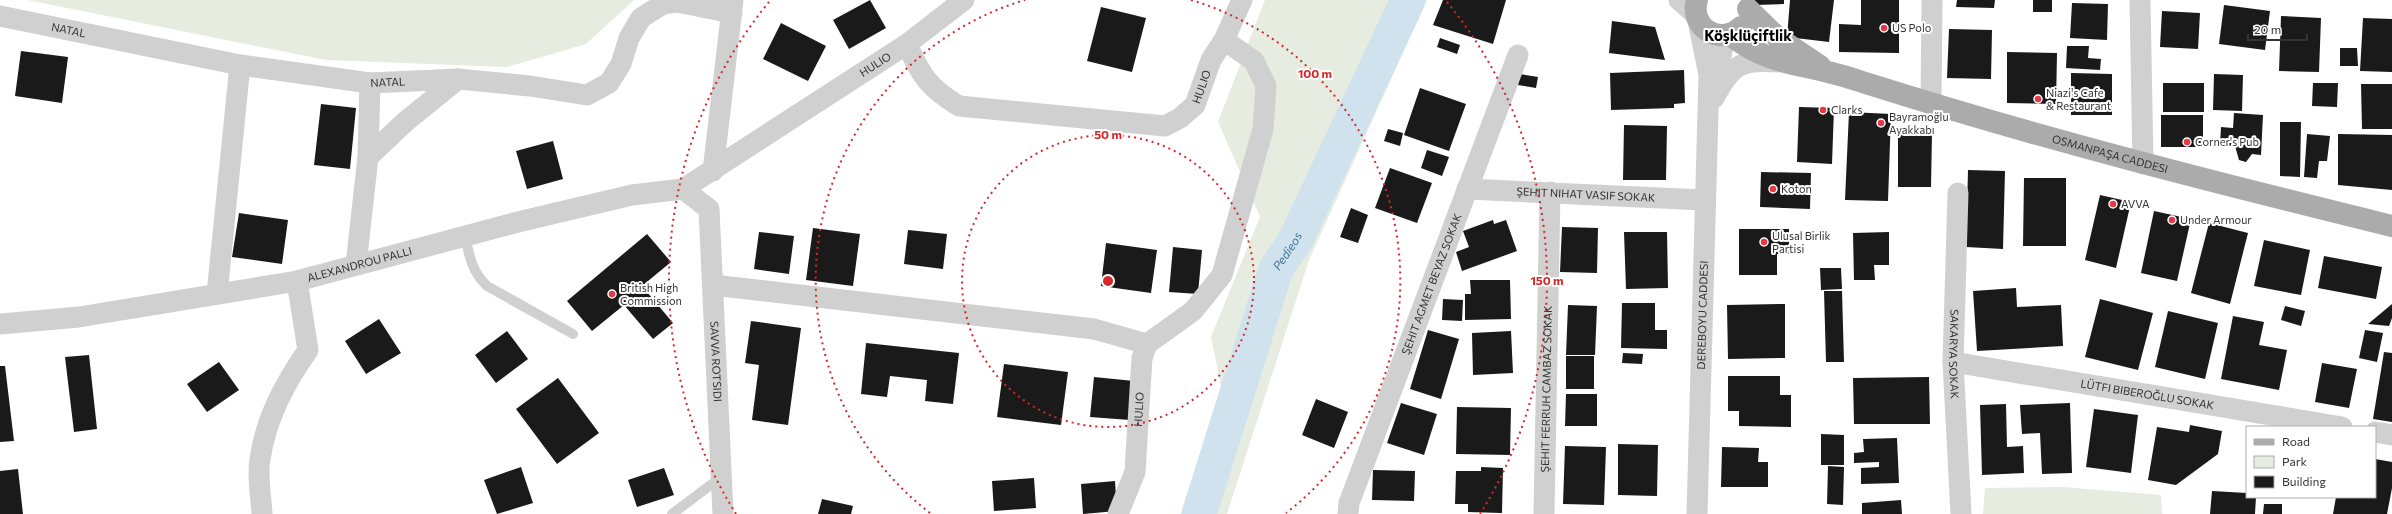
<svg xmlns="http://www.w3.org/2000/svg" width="2392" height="514" viewBox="0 0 2392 514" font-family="Commissioner,sans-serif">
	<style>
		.green { fill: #e6ecdf }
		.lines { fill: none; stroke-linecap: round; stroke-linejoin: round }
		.river { stroke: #cfe2ee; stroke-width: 35 }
		.building { fill: #1a1a1a }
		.service { stroke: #d0d0d0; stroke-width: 10 }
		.minor { stroke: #d0d0d0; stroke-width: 21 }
		.primary { stroke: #ababab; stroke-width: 22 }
		.ring { fill: none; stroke: #d62828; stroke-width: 2; stroke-dasharray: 2 4 }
		.poi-dot { fill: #e63946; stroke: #fff; stroke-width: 1.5 }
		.labels { text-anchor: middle; stroke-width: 4; stroke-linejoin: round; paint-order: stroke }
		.poi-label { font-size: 11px; fill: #333; stroke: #fff; text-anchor: start }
		.street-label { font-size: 11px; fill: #333; stroke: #fff }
		.water-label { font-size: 12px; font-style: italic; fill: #3f7597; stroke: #fff }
		.district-label { font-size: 15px; font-weight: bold; fill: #000; stroke: #fff }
		.centre { fill: #d62828; stroke: #fff; stroke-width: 2 }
		.ring-label { font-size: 12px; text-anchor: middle; font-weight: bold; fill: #d62828; stroke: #fff; stroke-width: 4; stroke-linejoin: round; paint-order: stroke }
	</style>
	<rect width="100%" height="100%" fill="#fff"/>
	<path class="green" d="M28,0H634L586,44L507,67L326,60Z
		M1265,0H1427L1309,260L1227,514H1181L1222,390L1211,337L1260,217L1218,122Z
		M2063,487L2161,495L2162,514H1983L1985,488Z"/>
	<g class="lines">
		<path class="river" id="s1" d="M1199,514L1276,269L1295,241L1408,0"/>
	</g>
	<path class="building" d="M870,0L886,28L849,49L833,20Z
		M1443,0H1506L1493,44L1433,25Z
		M1755,0H1784V4L1755,5Z
		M1790,0H1834L1829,42L1787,37Z
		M1861,0H1899V53L1839,52V24L1861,25Z
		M1957,0H1995L1994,8L1956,7Z
		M2033,0H2052V12H2033Z
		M2072,3L2108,4L2107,40L2070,38Z
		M2224,5L2270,11L2265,50L2219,44Z
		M1101,7L1146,18L1132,72L1087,61Z
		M2162,11L2200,13L2198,49L2160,47Z
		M2281,16L2321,18L2319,72L2279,71Z
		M2363,18L2392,19V72L2360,71Z
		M1612,21L1655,27L1665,60L1609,53Z
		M781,23L826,46L808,81L763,59Z
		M1949,29L1992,30L1991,79L1947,78Z
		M1440,38L1460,45L1457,54L1437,47Z
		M2067,46H2089L2088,58L2101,59L2100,70L2066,68Z
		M2340,48H2357L2358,66H2340Z
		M21,51L68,57L62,103L15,96Z
		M2007,52L2057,53L2056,104L2007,103Z
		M1684,70L1685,103L1674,104V108L1611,110L1610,73Z
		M2071,73L2112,74V115H2071Z
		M1520,74L1538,77L1536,88L1518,85Z
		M2214,74L2243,75L2242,111L2213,110Z
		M2163,83H2204V112H2163Z
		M2313,83H2338L2337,107L2312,106Z
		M2361,84H2392V129H2362Z
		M1420,88L1466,104L1449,151L1404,135Z
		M321,104L356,108L350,169L314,165Z
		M1799,107L1834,108L1832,164L1797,162Z
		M1849,112L1891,114L1888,201L1845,200Z
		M2234,113L2263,115L2261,155L2252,154L2246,162L2239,160L2235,146L2220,145L2221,127L2233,128Z
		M2161,115H2203V147H2161Z
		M2280,122H2301L2300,177L2280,176Z
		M1624,125L1667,126L1666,180H1623Z
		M1388,129L1403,133L1400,146L1384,141Z
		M1898,133H1932L1931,187H1898Z
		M2307,134L2330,136L2327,161H2319L2317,178L2304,177Z
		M2338,134L2392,135V190L2338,185Z
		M553,141L563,179L527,189L516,151Z
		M1427,150L1449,157L1442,176L1421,168Z
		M1390,168L1432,183L1417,223L1375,208Z
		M1968,170L2005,171L2003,249L1966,247Z
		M1761,172L1811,173L1810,209L1760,207Z
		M2024,178H2066V246H2023Z
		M2100,195L2131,202L2116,268L2085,260Z
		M1351,208L1368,215L1358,243L1340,237Z
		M2154,211L2191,219L2177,281L2141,273Z
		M239,213L288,220L282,264L232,257Z
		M1493,220L1494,224L1506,220L1517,251L1462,271L1456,252L1469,247L1463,231Z
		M2209,223L2248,233L2230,304L2191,293Z
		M1562,227L1598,228L1597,273L1560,272Z
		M813,228L860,234L853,286L806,280Z
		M1739,229H1789V254H1777V275H1739Z
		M908,230L947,234L943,269L904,264Z
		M759,232L794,236L789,274L754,269Z
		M1624,232H1667L1668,288L1626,289Z
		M1889,232V265H1874L1875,280H1854L1853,233Z
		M647,234L671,262L642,286L673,323L653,339L624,305L592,331L567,301Z
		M2264,240L2310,250L2301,295L2254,286Z
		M1106,243L1157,250L1151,293L1101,286Z
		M1173,247L1202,250L1198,294L1169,292Z
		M2324,256L2382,267L2376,299L2318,288Z
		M1820,268H1841L1842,289L1821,290Z
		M1470,280H1510L1511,319L1465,320V294H1471Z
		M2016,288L2017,307L2061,305L2063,346L1977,351L1973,291Z
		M1824,291H1842L1844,362H1826Z
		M1443,299L1463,300L1462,321L1442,320Z
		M2100,299L2153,313L2138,370L2085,357Z
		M1622,303H1655V330H1667V349L1621,348Z
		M1785,304V358L1728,359L1727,305Z
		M2392,304V318L2389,326L2368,324Z
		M1568,305L1597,306L1595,355H1566Z
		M2285,306L2305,311L2301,326L2281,320Z
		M2168,311L2218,323L2205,379L2155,367Z
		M2233,316L2264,322L2259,345L2287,350L2279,390L2221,379Z
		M379,319L401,353L366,374L345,341Z
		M751,321L801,328L788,425L752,420L759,365L745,363Z
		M1428,330L1459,339L1441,399L1410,389Z
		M2365,330L2383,333L2377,362L2359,358Z
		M507,331L528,359L496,383L475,355Z
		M1511,331L1513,373L1473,375L1472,333Z
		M866,343L959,353L953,404L925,401L927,380L890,376L887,397L861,394Z
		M2384,352L2392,353V422L2373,419Z
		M1623,353L1643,354L1642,364L1622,363Z
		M89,355L97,429L74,432L65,357Z
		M1566,356H1594V389H1566Z
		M219,362L239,390L207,412L187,384Z
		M2322,363L2357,369L2349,408L2315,402Z
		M1004,364L1068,372L1061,425L997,417Z
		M0,366H5L14,441L0,442Z
		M1728,376H1780V395H1791V427L1739,426V411H1728Z
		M1094,377L1134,381L1130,420L1090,417Z
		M1929,377L1930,424H1854L1853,378Z
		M558,378L599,433L557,464L516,409Z
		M1566,394H1597V426H1565Z
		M1316,399L1348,412L1334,448L1302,435Z
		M1401,403L1437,414L1424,455L1387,443Z
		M2070,403L2072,473L2042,474L2040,433L2022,434L2020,405Z
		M2006,404L2007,447L2023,446L2024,473L1982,475L1980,405Z
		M1457,407L1511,408L1510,455L1456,454Z
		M2094,409L2138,415L2131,473L2086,467Z
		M2190,425L2222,431L2218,454L2176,485L2148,480L2157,427L2189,432Z
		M1821,434L1844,435V465H1821Z
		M1897,438L1899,483L1861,484V468L1879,467V462L1854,463V453L1864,452L1863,439Z
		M1618,444L1658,445L1657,496L1618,495Z
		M1565,446L1606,447L1604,505L1563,504Z
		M1722,447L1759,448L1758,462H1768V487H1721Z
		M2375,459L2392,462V488L2387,514H2333L2336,497H2375Z
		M1828,466L1844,467L1843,505L1827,504Z
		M521,467L533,503L497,514L484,480Z
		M1481,467L1503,468L1502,513L1468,512V504H1455L1456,471H1481Z
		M664,468L674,495L637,507L628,480Z
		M18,469L23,514H0V471Z
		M1373,470L1415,471L1414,501L1372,500Z
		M1034,478L1036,508L994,511L992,481Z
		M1115,481L1117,511L1083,514L1081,484Z
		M2212,491L2247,493V497H2256L2255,514H2210Z
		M822,499L853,506L851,514H818Z
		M1901,500L1902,514H1862V503Z
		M2264,504H2282V514H2263Z"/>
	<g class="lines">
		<path class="service" d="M465,236C469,255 472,272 487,286L573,334
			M672,514L720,478"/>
		<g class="minor">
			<path d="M1679,0L1696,15"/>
			<path d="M2140,0L2143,164"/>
			<path id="s2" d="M0,16L240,65L370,83L458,79L530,86L587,95L609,83L621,64L629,38L641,18L663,4L677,2L732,13"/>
			<path id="s3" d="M907,44C921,76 929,88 959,106L1165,126L1180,118L1195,105L1211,60L1224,40L1242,0"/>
			<path d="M1716,83L1725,35"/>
			<path d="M1714,98C1732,64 1741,59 1779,62"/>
			<path d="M1931,104L1932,0"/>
			<path d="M368,157L405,122L458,79"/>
			<path d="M713,171L733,0"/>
			<path id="s4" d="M683,189L907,44L964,0"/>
			<path id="s5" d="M1467,189L1704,200"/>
			<path id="s6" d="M1958,193L1953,362L1961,514"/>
			<path d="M356,265L368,157L370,83"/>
			<path d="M713,285L1094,329L1147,344"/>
			<path d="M217,294L240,65"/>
			<path id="s7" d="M0,324L79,317L297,281L518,222L632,195L683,189L709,209L723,514"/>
			<path id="s8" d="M1953,362L2342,427"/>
			<path d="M2375,432L2392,435"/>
			<path d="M262,514C261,496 257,476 260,459C266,418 285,383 308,350L297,281"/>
			<path id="s9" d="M1118,514L1135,472L1142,358L1147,344L1193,311L1222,275L1263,129L1266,86L1254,61L1224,40"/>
			<path id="s10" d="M1348,514L1349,503L1518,55"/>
			<path id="s11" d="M1544,514L1550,192"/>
			<path id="s12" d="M1697,514L1709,75L1698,21"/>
		</g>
		<g class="primary">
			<path d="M1697,0C1689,27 1720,47 1741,27"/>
			<path d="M1748,9L1778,38L1820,66"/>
			<path id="s13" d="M1729,34C1766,63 1790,62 1832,73C1845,76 1859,81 1872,85C2043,139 2217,183 2392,226"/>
		</g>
	</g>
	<g class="ring">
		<circle cx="1108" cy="281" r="146"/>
		<path d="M930 513A293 293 0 0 1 1025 0M1191 0A293 293 0 0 1 1286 513"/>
		<path d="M736 514A439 439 0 0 1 769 2M1447 2A439 439 0 0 1 1480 514"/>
	</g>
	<g class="poi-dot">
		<circle cx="1884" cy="28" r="4"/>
		<circle cx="2038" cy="99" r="4"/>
		<circle cx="1823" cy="110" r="4"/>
		<circle cx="1881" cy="123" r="4"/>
		<circle cx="2187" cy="142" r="4"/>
		<circle cx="1773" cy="189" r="4"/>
		<circle cx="2113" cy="204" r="4"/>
		<circle cx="2172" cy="220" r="4"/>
		<circle cx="1764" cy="242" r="4"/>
		<circle cx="612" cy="294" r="4"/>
	</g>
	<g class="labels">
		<g class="poi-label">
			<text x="1892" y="32">US Polo</text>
			<text x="2046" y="97">Niazi's Cafe<tspan x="2046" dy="13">&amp; Restaurant</tspan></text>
			<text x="1831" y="114">Clarks</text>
			<text x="1889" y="121">Bayramoğlu<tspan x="1889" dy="13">Ayakkabı</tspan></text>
			<text x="2195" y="146">Corner's Pub</text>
			<text x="1781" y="193">Koton</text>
			<text x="2121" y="208">AVVA</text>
			<text x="2180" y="224">Under Armour</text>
			<text x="1772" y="240">Ulusal Birlik<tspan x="1772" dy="13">Partisi</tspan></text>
			<text x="620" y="292">British High<tspan x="620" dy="13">Commission</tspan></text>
		</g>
		<g class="street-label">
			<text dy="4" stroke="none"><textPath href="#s2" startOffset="70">NATAL</textPath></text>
			<text dy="4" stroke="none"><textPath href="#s4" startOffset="229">HULIO</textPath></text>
			<text dy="4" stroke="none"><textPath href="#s2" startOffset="394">NATAL</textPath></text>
			<text dy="4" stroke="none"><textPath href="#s3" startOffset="346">HULIO</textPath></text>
			<text dy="4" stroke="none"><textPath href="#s13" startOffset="401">OSMANPAŞA CADDESI</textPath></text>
			<text dy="4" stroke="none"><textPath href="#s5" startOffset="119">ŞEHIT NIHAT VASIF SOKAK</textPath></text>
			<text dy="4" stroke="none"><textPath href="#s7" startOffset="365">ALEXANDROU PALLI</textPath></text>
			<text dy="4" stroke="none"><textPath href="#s10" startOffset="245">ŞEHIT AGMET BEYAZ SOKAK</textPath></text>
			<text dy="4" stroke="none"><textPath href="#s12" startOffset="199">DEREBOYU CADDESI</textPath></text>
			<text dy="4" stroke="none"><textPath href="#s6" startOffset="161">SAKARYA SOKAK</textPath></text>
			<text dy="4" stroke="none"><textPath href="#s7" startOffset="883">SAVVA ROTSIDI</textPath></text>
			<text dy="4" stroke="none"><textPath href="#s11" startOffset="125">ŞEHIT FERRUH CAMBAZ SOKAK</textPath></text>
			<text dy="4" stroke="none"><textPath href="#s8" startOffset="197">LÜTFI BIBEROĞLU SOKAK</textPath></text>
			<text dy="4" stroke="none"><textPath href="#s9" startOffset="108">HULIO</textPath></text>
		</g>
		<g class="water-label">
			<text dy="4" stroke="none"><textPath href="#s1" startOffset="278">Pedieos</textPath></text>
		</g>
		<g class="district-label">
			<text x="1748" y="41">Köşklüçiftlik</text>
		</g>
	</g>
	<circle cx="1108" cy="281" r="6" class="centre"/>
	<g class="ring-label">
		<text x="1315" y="78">100 m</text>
		<text x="1108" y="139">50 m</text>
		<text x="1547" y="285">150 m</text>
	</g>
	<rect x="2246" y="426" width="130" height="72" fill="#ffffff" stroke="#adadad"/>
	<rect x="2254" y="439" width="20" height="6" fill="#ababab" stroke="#adadad"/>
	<text x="2282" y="446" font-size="12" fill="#333333">Road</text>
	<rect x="2254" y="456" width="20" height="12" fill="#e6ecdf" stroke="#adadad"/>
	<text x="2282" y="466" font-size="12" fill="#333333">Park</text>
	<rect x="2254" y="476" width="20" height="12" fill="#1a1a1a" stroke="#adadad"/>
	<text x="2282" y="486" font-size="12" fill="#333333">Building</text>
	<path d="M2248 34v6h59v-6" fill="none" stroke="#333333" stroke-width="2"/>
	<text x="2254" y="34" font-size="12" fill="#333333" stroke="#ffffff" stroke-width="3" paint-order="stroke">20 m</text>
</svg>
